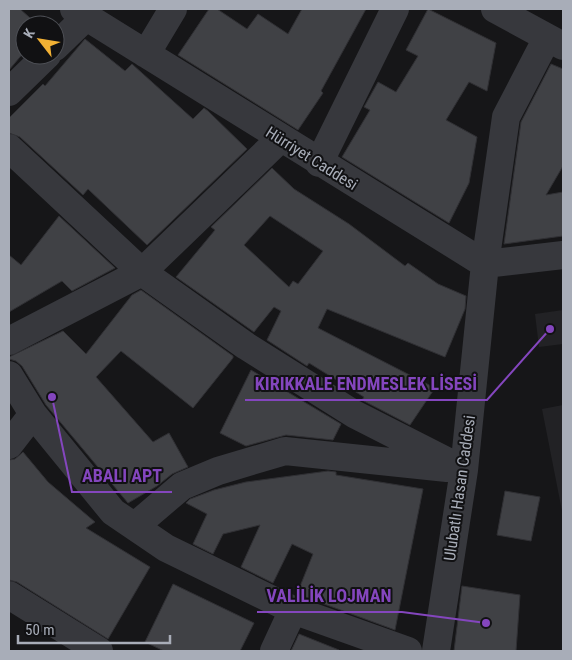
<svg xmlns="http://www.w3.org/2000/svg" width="572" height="660" viewBox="0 0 572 660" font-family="'Roboto Condensed',sans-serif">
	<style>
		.built { fill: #222225 }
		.building { fill: #404145; stroke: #303034; fill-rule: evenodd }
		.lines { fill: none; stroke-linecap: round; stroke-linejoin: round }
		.minor { stroke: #37383d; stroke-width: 28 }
		.labels { text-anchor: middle; stroke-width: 4; stroke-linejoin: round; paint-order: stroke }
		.street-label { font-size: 16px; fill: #a8adb8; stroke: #111113 }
		.leader { fill: none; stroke: #8446be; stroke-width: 2 }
		.callout-dot { fill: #8446be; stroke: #111113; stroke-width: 2 }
		.callout-label { font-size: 18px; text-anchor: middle; font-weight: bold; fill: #8446be; stroke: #111113; stroke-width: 4; stroke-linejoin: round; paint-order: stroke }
	</style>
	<rect width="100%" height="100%" fill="#161618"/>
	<path class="built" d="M563,310V344L539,347L535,314Z
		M563,405V516L542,409Z"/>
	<path class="building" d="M9,9H20L38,25H25V51L9,70Z
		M209,9H217L247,29L258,14L288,34L302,9H366L321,91L323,93L298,130L178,55Z
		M428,9L496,43L487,91L469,82L446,120L477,137L469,183L449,223L342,157L370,110L364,107L378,82L396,92L418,56L406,50Z
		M85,39L125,71L132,64L193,119L204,108L208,111L247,149L147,245L88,189L83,195L20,137L9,133V118L43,84L45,86Z
		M551,64L563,69V166L546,195L563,192V236L504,244L521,122Z
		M272,168L294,189L349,224L405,266L408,263L438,284L466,296L465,309L445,357L327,309L318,328L435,388L410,425L362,400L364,397L309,363L307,366L267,340L281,311L274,307L254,332L176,277L215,230L211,227ZM270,216L323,251L298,284L293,281L289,287L244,245Z
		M59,216L115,268L72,291L62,281L9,312V255L21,265Z
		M141,290L233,356V358L193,408L121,351L96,377L153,442L169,433L188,467L172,474L157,486L128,503L46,405L22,366L16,361L9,359V357L63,331L86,354L132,295Z
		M251,370L341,424L333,440L286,435L246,446L220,433Z
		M23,452L48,482L95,522L86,528L150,567L108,639L17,582L9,580V460L15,459Z
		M328,471L336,472V475L423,489L395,630L297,594L313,554L292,544L273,583L241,567L260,525L223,534L213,554L193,544L207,514L186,503L190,499L214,490L246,482Z
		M505,491L540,497L531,541L497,535Z
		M173,584L254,623L240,651H164L145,642Z
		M462,586L520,595L516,651H454Z
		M299,634L339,650V651H291Z"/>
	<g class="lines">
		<path class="minor" d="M74,9L485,264L563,255
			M495,9L563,46
			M55,47L86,17
			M146,54L173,9
			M9,92L47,55
			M9,148L142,272L246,346L354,414L464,470
			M319,163L395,9
			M9,341L142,272L281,138
			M9,375L33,414L113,512L166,548L293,610L408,651
			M9,445L33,414
			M135,526L182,486L218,471L285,451L447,468
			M9,595L99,651
			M274,651L293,610
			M436,651L464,470L485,264L506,117L547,38"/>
	</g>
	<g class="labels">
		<g class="street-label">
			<text transform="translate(312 158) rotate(32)" y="6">Hürriyet Caddesi</text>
			<text transform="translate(459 488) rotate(-82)" y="6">Ulubatlı Hasan Caddesi</text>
		</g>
	</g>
	<path class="leader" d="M550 329L487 400H245M52 397L72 492H172M486 623L402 612H257"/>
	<g class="callout-dot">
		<circle cx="550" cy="329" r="5"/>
		<circle cx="52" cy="397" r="5"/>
		<circle cx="486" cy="623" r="5"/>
	</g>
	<g class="callout-label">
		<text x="366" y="390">KIRIKKALE ENDMESLEK LİSESİ</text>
		<text x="122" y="482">ABALI APT</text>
		<text x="329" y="602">VALİLİK LOJMAN</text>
	</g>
	<rect width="572" height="660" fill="none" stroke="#a8adb8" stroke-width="20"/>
	<g transform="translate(40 40) rotate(301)"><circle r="24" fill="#111113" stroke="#4d4f55"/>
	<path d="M0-4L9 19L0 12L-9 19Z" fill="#f2b134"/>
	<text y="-8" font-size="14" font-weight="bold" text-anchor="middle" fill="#a8adb8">K</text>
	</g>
	<path d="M18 635v8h152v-8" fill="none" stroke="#a8adb8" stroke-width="2.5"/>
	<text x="25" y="635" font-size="15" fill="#a8adb8" stroke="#111113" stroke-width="4" paint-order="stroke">50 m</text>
</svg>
